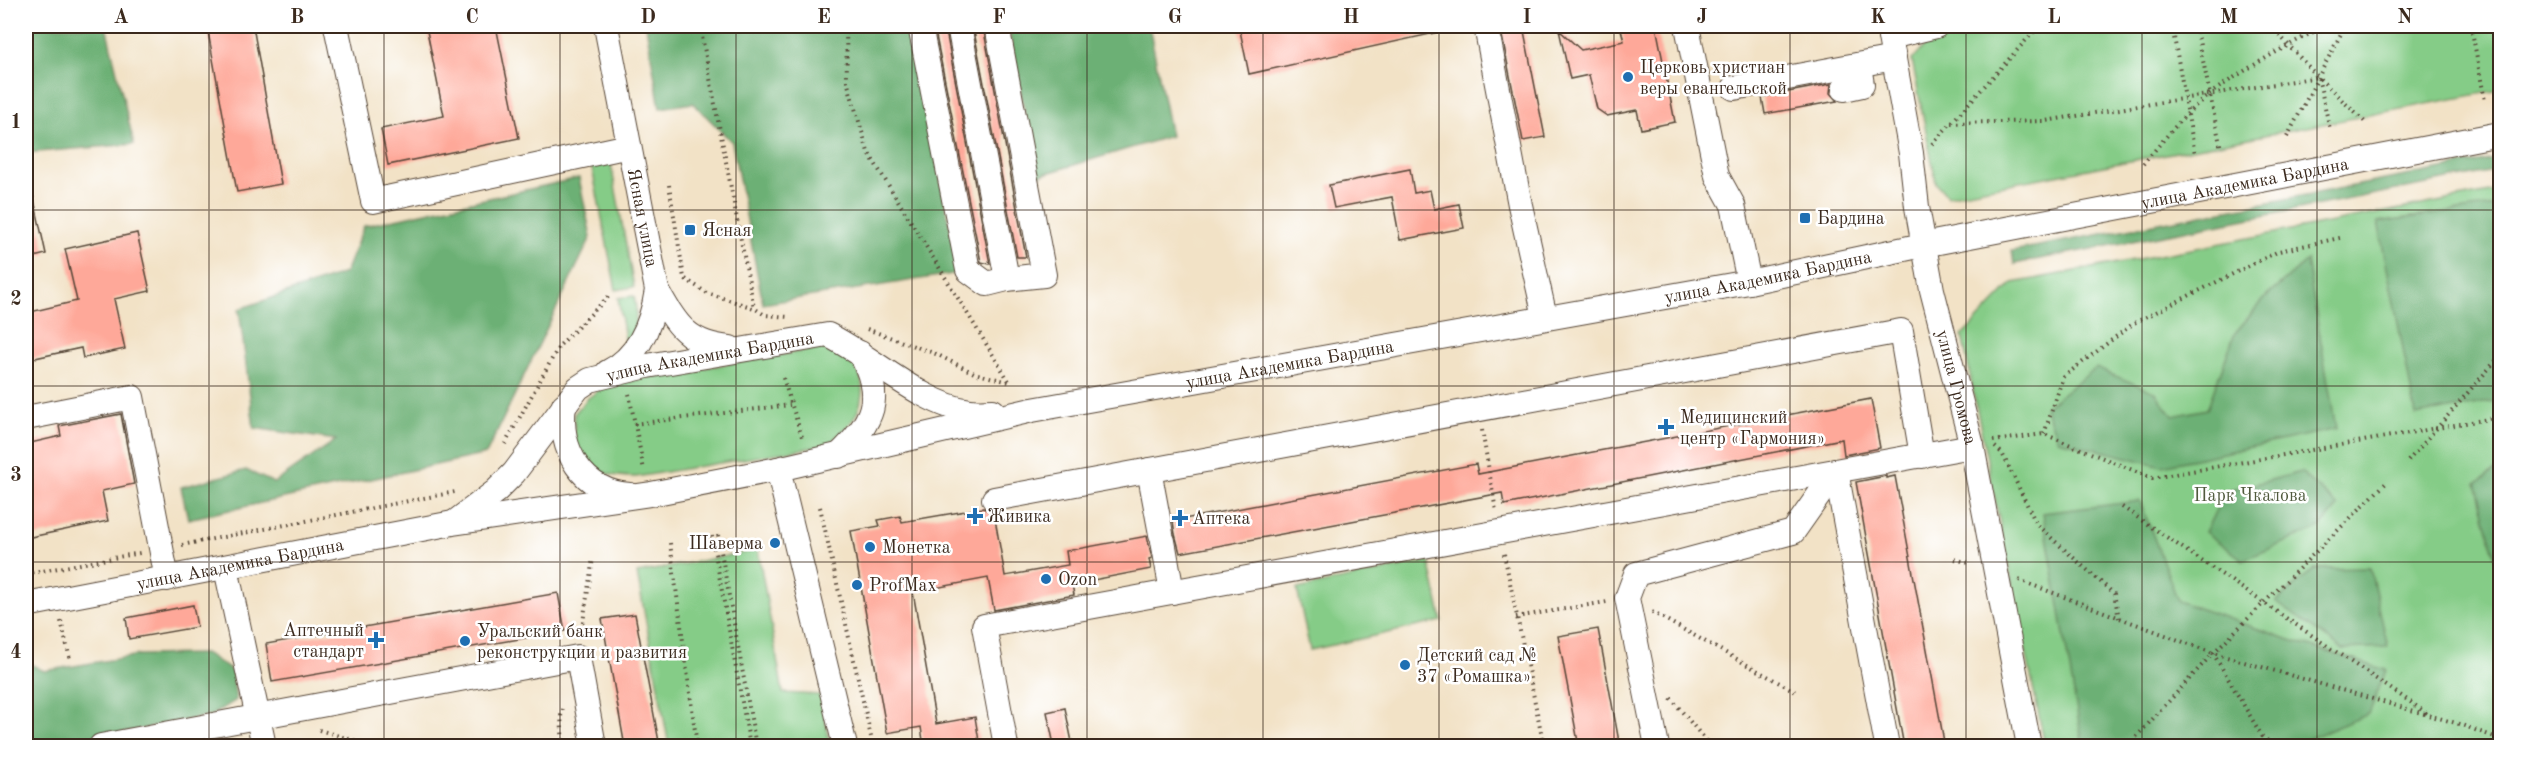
<svg xmlns="http://www.w3.org/2000/svg" width="2526" height="772" viewBox="0 0 2526 772" font-family="'Old Standard TT',serif">
	<style>
		.green { fill: #85cc87; stroke: #607b52; stroke-width: 1.5 }
		.forest { fill: #6cb074; stroke: #546d49; stroke-width: 1.5 }
		.building { fill: #fea899 }
		.lines { fill: none; stroke-linecap: round; stroke-linejoin: round }
		.minor-casing { stroke: #564637; stroke-width: 26 }
		.path { stroke: #564637; stroke-width: 4; stroke-dasharray: 1.5 4.5; stroke-linecap: butt }
		.minor { stroke: #fff; stroke-width: 24 }
		.grid { fill: none; stroke: #3b2a1e; stroke-width: 1.5; stroke-opacity: 0.55 }
		.poi-dot { fill: #1f6fb2; stroke: #fff; stroke-width: 2 }
		.labels { text-anchor: middle; stroke-width: 5; stroke-linejoin: round; paint-order: stroke }
		.poi-label { font-size: 18px; fill: #3b2a1e; stroke: #fff; text-anchor: start }
		.street-label { font-size: 18px; fill: #3b2a1e; stroke: #fff }
		.park-label { font-size: 18px; fill: #515b3e; stroke: #fff }
		.neatline { fill: none; stroke: #3b2a1e; stroke-width: 2 }
		.grid-label { font-size: 20px; text-anchor: middle; font-weight: bold; fill: #3b2a1e }
	</style>
	<rect width="100%" height="100%" fill="#fff"/>
	<filter id="ink" filterUnits="userSpaceOnUse"><feTurbulence type="fractalNoise" baseFrequency=".0167" numOctaves="2"/><feDisplacementMap in="SourceGraphic" scale="12" xChannelSelector="R" yChannelSelector="G"/><feConvolveMatrix kernelMatrix="1 2 1 2 8 2 1 2 1" color-interpolation-filters="sRGB"/></filter>
	<filter id="wash" filterUnits="userSpaceOnUse"><feTurbulence type="fractalNoise" baseFrequency=".008" numOctaves="4" result="noise"/><feDisplacementMap in="SourceGraphic" scale="24" xChannelSelector="R" yChannelSelector="G"/><feGaussianBlur stdDeviation="1.35" result="paint"/><feColorMatrix in="noise" values="0 0 0 0 0 0 0 0 0 0 0 0 0 0 0 0 0 1.4 0 .05"/><feComposite in="paint" operator="in"/></filter>
	<g filter="url(#wash)">
		<rect width="100%" height="100%" fill="#f2e2c6"/>
		<path class="green" d="M1995,26H2500V90L1947,196L1936,183L1912,60L1930,40Z
			M610,159L634,287L616,290L591,163Z
			M2500,190V746H2045L1962,336L2013,283Z
			M634,296C638,315 637,327 626,344L618,298Z
			M822,348C830,353 843,356 851,363C869,379 863,410 848,426C842,433 834,439 827,445L636,477C605,477 597,472 575,450L574,414L588,398L608,384Z
			M758,550L783,693L821,695L830,746H669L637,573Z
			M1429,561L1442,621L1310,650L1297,589Z"/>
		<path class="forest" d="M26,26H106L134,144L26,153Z
			M646,26H910L959,273L763,304L732,142L693,103L660,108Z
			M1008,26H1149L1171,136L1037,176Z
			M2500,158V170L2014,264L2012,251Z
			M579,178L591,237L486,454L188,519L181,487L246,470L274,483L336,440L254,428L239,309L345,273L364,226Z
			M2500,205V400L2416,415L2378,222Z
			M2307,261L2336,429L2162,466L2058,440L2045,407L2096,368L2155,392L2173,416L2207,409L2235,333L2267,296Z
			M2500,468V578L2476,483Z
			M2301,472L2338,506L2320,528L2243,560L2205,532L2225,492Z
			M2140,501L2178,601L2290,640L2386,670L2369,714L2291,746H2083L2043,513Z
			M2370,568L2388,647L2342,649L2276,602L2314,569Z
			M207,654L232,671L236,700L212,715L58,746H26V662L44,671L140,655Z"/>
		<g id="blocks">
			<path class="building" d="M207,26H253L281,184L237,192Z
				M426,26H496L519,138L388,165L381,129L444,116Z
				M934,26H945L990,264L981,262Z
				M973,26H983L1026,257H1017Z
				M1239,26H1435V33L1249,74Z
				M1500,26H1523L1545,137L1523,141Z
				M1620,26H1656L1675,122L1641,129L1637,110L1607,116L1597,109L1589,75L1570,79L1559,30L1581,50L1624,41Z
				M1831,84L1830,93L1837,101L1765,114L1762,97Z
				M1410,169L1414,193L1430,190L1434,209L1459,204L1464,228L1400,240L1392,197L1334,208L1329,185Z
				M33,195L46,254L26,259V196Z
				M137,233L150,291L114,299L125,349L83,358L81,348L26,360V313L77,301L65,249Z
				M1871,399L1880,448L1844,455L1842,439L1504,505L1502,493L1180,553L1175,534L1173,521L1476,464L1478,474Z
				M121,414L134,484L102,491L108,521L26,538V444L61,436L59,426Z
				M1886,476V478L1895,476L1945,747H1904L1856,482Z
				M983,508L994,513L1005,576L1068,565L1066,551L1147,536L1152,558L1149,559L1151,569L1072,584L1074,595L994,610L988,578L913,592L936,724L975,717L980,747H924L921,727L887,733L851,531L880,526L878,520L900,516L902,522Z
				M558,593L565,631L272,682L266,644Z
				M193,605L197,627L129,639L126,618Z
				M635,614L660,747H625L602,619Z
				M1598,629L1605,666L1620,747H1579L1558,636Z
				M1065,708L1072,742L1054,745L1047,712Z"/>
		</g>
	</g>
	<g filter="url(#ink)">
		<use href="#blocks" fill-opacity="0" stroke="#564637" stroke-width="1.5"/>
		<g class="lines">
			<g class="minor-casing">
				<g id="minor">
					<path d="M336,26L373,201L629,146"/>
					<path id="s1" d="M606,26L657,290C652,323 640,356 608,372"/>
					<path d="M920,26L968,270L987,284L1007,279L1044,275L997,26"/>
					<path d="M959,26L1007,279"/>
					<path d="M1486,26L1520,205L1545,317"/>
					<path d="M1687,26L1717,176L1733,205L1749,282"/>
					<path id="s2" d="M1888,26L1911,153L1917,207L1932,290L1972,446L2029,746"/>
					<path d="M1890,37L1936,26"/>
					<path d="M1734,88L1894,58"/>
					<path d="M1844,89L1862,85L1859,65"/>
					<path d="M657,290C677,325 687,344 730,348"/>
					<path d="M564,405C558,449 582,492 630,495"/>
					<path d="M26,418L132,397L167,579"/>
					<path d="M838,456C873,423 885,397 860,353"/>
					<path d="M778,469L845,746"/>
					<path d="M1149,470L1161,534"/>
					<path d="M1836,471L1887,746"/>
					<path d="M994,499L1901,331L1922,456"/>
					<path id="s3" d="M455,522L496,491L514,473L578,388L590,380L647,366L828,335C871,356 924,406 970,411C978,412 986,411 993,411"/>
					<path d="M1163,541L1172,592"/>
					<path d="M226,568L264,746"/>
					<path id="s4" d="M26,605L453,523L651,494L778,469L1032,410L1749,282L1923,245L2500,134"/>
					<path d="M101,746L578,657L594,746"/>
					<path d="M1006,746L984,626L1972,446"/>
					<path d="M1657,746L1627,598L1636,574L1793,532L1836,471"/>
				</g>
			</g>
			<path class="path" d="M700,26L754,308
				M846,26L847,81L868,152L1009,381
				M2172,26L2195,154
				M2196,26L2221,149
				M2271,26L2318,77L2366,123
				M2471,26L2485,101
				M1951,123L2045,121L2318,77L2330,129
				M2287,137L2345,26
				M1932,144L2039,26
				M2143,164C2164,140 2184,113 2210,94C2246,68 2286,46 2325,26
				M669,185L684,278L707,293L754,308L765,315L789,317
				M867,329L936,354L974,373L1009,382
				M783,378L803,440
				M629,394L644,470
				M634,424L790,405
				M1482,430L1496,511
				M2044,434L2063,377L2134,323L2279,251L2344,237
				M1993,441L2044,434L2152,478L2500,417
				M505,444L559,346L611,294
				M1995,447L2002,453L2037,525L2114,594L2119,618
				M2408,461L2500,356
				M820,507L873,746
				M2122,507L2428,714
				M718,535L756,746
				M712,536L750,746
				M670,543L697,746
				M182,545L455,492
				M1504,554L1544,746
				M1955,559L1972,564
				M26,574L140,553
				M2019,580L2213,653L2456,723L2500,739
				M1652,612L1796,692
				M1516,617L1607,602
				M61,621L70,659
				M581,635L593,558
				M2213,653L2262,736L2274,746
				M1671,698L1710,746
				M319,730L373,746
				M563,746L561,716L563,709
				M2128,746L2213,653L2388,481"/>
			<use href="#minor" class="minor"/>
		</g>
	</g>
	<path class="grid" d="M209,26V746M384,26V746M560,26V746M736,26V746M912,26V746M1087,26V746M1263,26V746M1439,26V746M1614,26V746M1790,26V746M1966,26V746M2142,26V746M2317,26V746M26,210H2500M26,386H2500M26,562H2500"/>
	<g class="poi-dot">
		<circle cx="1628" cy="77" r="6"/>
		<rect x="1799" y="212" width="12" height="12" rx="3"/>
		<rect x="684" y="224" width="12" height="12" rx="3"/>
		<path d="M1663 418h6v6h6v6h-6v6h-6v-6h-6v-6h6z"/>
		<path d="M972 507h6v6h6v6h-6v6h-6v-6h-6v-6h6z"/>
		<path d="M1177 509h6v6h6v6h-6v6h-6v-6h-6v-6h6z"/>
		<circle cx="775" cy="543" r="6"/>
		<circle cx="870" cy="547" r="6"/>
		<circle cx="1046" cy="579" r="6"/>
		<circle cx="857" cy="585" r="6"/>
		<path d="M373 631h6v6h6v6h-6v6h-6v-6h-6v-6h6z"/>
		<circle cx="465" cy="641" r="6"/>
		<circle cx="1405" cy="665" r="6"/>
	</g>
	<g class="labels">
		<g class="poi-label">
			<text x="1640" y="73">Церковь христиан<tspan x="1640" dy="21">веры евангельской</tspan></text>
			<text x="1817" y="224">Бардина</text>
			<text x="702" y="236">Ясная</text>
			<text x="1680" y="423">Медицинский<tspan x="1680" dy="21">центр «Гармония»</tspan></text>
			<text x="987" y="522">Живика</text>
			<text x="1192" y="524">Аптека</text>
			<text x="763" y="549" text-anchor="end">Шаверма</text>
			<text x="882" y="553">Монетка</text>
			<text x="1058" y="585">Ozon</text>
			<text x="869" y="591">ProfMax</text>
			<text x="364" y="636" text-anchor="end">Аптечный<tspan x="364" dy="21">стандарт</tspan></text>
			<text x="477" y="637">Уральский банк<tspan x="477" dy="21">реконструкции и развития</tspan></text>
			<text x="1417" y="661">Детский сад №<tspan x="1417" dy="21">37 «Ромашка»</tspan></text>
		</g>
		<g class="street-label">
			<text dy="6" stroke="none"><textPath href="#s4" startOffset="2259">улица Академика Бардина</textPath></text>
			<text dy="6" stroke="none"><textPath href="#s1" startOffset="195">Ясная улица</textPath></text>
			<text dy="6" stroke="none"><textPath href="#s4" startOffset="1773">улица Академика Бардина</textPath></text>
			<text dy="6" stroke="none"><textPath href="#s3" startOffset="320">улица Академика Бардина</textPath></text>
			<text dy="6" stroke="none"><textPath href="#s4" startOffset="1287">улица Академика Бардина</textPath></text>
			<text dy="6" stroke="none"><textPath href="#s2" startOffset="368">улица Громова</textPath></text>
			<text dy="6" stroke="none"><textPath href="#s4" startOffset="218">улица Академика Бардина</textPath></text>
		</g>
		<g class="park-label">
			<text x="2250" y="501">Парк Чкалова</text>
		</g>
	</g>
	<rect width="2526" height="772" fill="none" stroke="#fff" stroke-width="66"/>
	<rect x="33" y="33" width="2460" height="706" class="neatline"/>
	<g class="grid-label">
		<text x="121" y="23">A</text>
		<text x="297" y="23">B</text>
		<text x="472" y="23">C</text>
		<text x="648" y="23">D</text>
		<text x="824" y="23">E</text>
		<text x="999" y="23">F</text>
		<text x="1175" y="23">G</text>
		<text x="1351" y="23">H</text>
		<text x="1527" y="23">I</text>
		<text x="1702" y="23">J</text>
		<text x="1878" y="23">K</text>
		<text x="2054" y="23">L</text>
		<text x="2229" y="23">M</text>
		<text x="2405" y="23">N</text>
		<text x="16" y="128">1</text>
		<text x="16" y="305">2</text>
		<text x="16" y="481">3</text>
		<text x="16" y="658">4</text>
	</g>
</svg>
